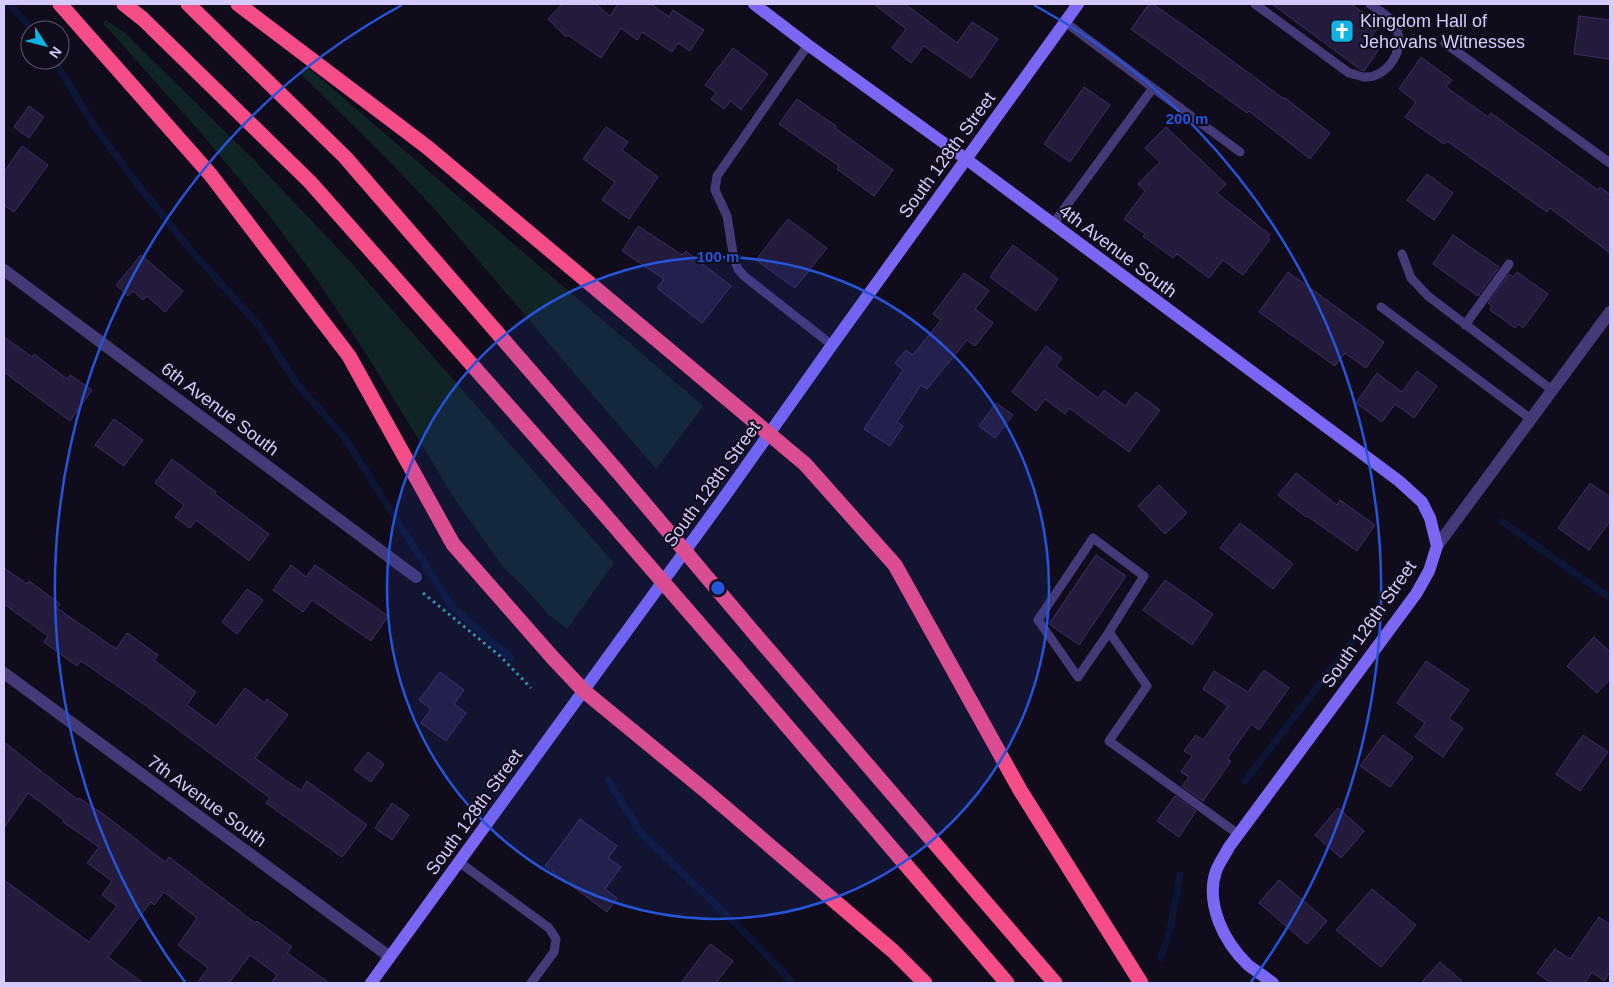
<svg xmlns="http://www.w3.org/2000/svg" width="1614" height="987" viewBox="0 0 1614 987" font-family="Arial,sans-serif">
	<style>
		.green { fill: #102325 }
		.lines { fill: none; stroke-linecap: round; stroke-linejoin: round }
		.stream { stroke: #0b1535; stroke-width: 7 }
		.building { fill: #241a3b; stroke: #3f2d65 }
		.path { stroke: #349ea5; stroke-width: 3; stroke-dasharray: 2.5 4; stroke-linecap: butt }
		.lane { stroke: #443a77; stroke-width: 9 }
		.street { stroke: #443a77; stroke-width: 12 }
		.secondary { stroke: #7c67f5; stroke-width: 12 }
		.highway { stroke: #f44d88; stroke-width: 15 }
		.highway-bridge { stroke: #f44d88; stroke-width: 15 }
		.ring { fill: none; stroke: #2654da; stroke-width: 2.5 }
		.labels { text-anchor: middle; stroke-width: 4; stroke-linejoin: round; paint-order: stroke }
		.poi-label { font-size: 18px; fill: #d6cafc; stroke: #110c1b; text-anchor: start }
		.street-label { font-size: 18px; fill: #d6cafc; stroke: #110c1b }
		.centre { fill: #2654da; stroke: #110c1b; stroke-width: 2.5 }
		.ring-label { font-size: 15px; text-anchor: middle; font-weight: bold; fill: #2654da; stroke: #110c1b; stroke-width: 4; stroke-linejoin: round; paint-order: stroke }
	</style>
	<rect width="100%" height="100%" fill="#110c1b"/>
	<path class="green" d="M106,20L126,34L252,158L345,256L614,563L567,629L549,615L523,586L504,568L458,504L365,352L315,277L268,214L202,134L103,23Z
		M303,66L312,71L703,406L656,469L431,205L383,155L300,73Z"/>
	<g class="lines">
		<path class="stream" d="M10,4L32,30
			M54,60L95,127L138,185L190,249L260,327L297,384L344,437L452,607L510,657
			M1503,522L1610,598
			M608,780L641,833L745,933L793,983
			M1245,781L1379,607
			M1161,958L1170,930L1180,875"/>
	</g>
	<path class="building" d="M562,4H596L610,16L618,4H651L669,17L673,10L704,30L690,51L678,43L672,52L642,32L637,40L621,28L601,58L568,35L566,37L548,19Z
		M874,4H905L957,43L972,22L998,39L971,78L924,46L911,63L892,48L906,29Z
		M1149,4H1153L1200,37L1284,99L1285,98L1330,133L1310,159L1249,111L1247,113L1131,29Z
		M1272,4H1351L1380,25L1370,38L1381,46L1364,71L1361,70Z
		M1579,16L1610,20V59L1574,54Z
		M733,48L768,74L741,110L731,101L724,109L711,99L716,93L705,85Z
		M1421,57L1452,80L1446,87L1488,117L1491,113L1598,190L1600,187L1610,195V253L1550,208L1547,212L1447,141L1444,144L1405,117L1416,102L1399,89Z
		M1084,87L1110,105L1070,162L1044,144Z
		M797,99L836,126L835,128L893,170L874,196L837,169L839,166L779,124Z
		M29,106L44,117L29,138L14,127Z
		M606,127L628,142L622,150L658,177L629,219L602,200L615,182L583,159Z
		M1166,127L1226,184L1217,193L1269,234V241L1243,275L1223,260L1209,278L1177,254L1173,258L1143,236L1145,234L1124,219L1145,191L1138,184L1160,162L1145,148Z
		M22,146L48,165L14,212L4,205V172Z
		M1427,174L1453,193L1434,220L1407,200Z
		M788,219L827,248L795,288L756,260Z
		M638,226L682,255L686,251L731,286L702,323L657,288L664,279L622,251Z
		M1453,235L1499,267L1478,296L1433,264Z
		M1013,245L1058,279L1036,311L990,277Z
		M141,255L183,291L165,312L147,296L143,300L133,291L128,296L116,285Z
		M1288,272L1384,342L1366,368L1345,353L1335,366L1259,312Z
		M1517,272L1548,294L1523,328L1518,324L1515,328L1490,310L1492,306L1488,303L1509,274L1513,277Z
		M964,273L989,291L975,309L993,323L975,346L967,340L927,389L921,385L897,422L903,426L890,446L864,429L903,370L895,363L906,350L913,355L941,320L933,314Z
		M4,337L32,357L34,354L67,379L70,375L92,390L70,421L4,372Z
		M1046,346L1062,358L1056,366L1098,398L1104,390L1125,406L1136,392L1160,410L1129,452L1069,408L1065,414L1045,399L1036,411L1012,392Z
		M1417,371L1437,386L1414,418L1395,404L1382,422L1356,403L1377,373L1402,392Z
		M996,403L1013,415L995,438L979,426Z
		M114,419L143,440L124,466L95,445Z
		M172,459L216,492L215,494L269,534L249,561L196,520L190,528L175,517L184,505L155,483Z
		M1296,473L1337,505L1340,500L1375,525L1357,551L1307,516L1306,517L1278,495Z
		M1590,483L1610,497V521L1589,550L1558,528Z
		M1159,485L1187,513L1165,534L1138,506Z
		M1240,523L1293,564L1273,589L1220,548Z
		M1096,555L1126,576L1079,645L1049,624Z
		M291,565L306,577L315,565L388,616L371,641L312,600L303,612L273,590Z
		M4,568L27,584L29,581L60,604L57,608L116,649L127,633L158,655L154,660L196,692L187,705L216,726L245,688L265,703L267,699L288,715L255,758L301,791L307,781L367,825L342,857L266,803L270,798L145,705L81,661L77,666L44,642L48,636L4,604Z
		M1165,580L1213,614L1192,645L1143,610Z
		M247,589L263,600L237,634L222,622Z
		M1594,637L1610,652V679L1597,693L1567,666Z
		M1426,661L1469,690L1449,719L1463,728L1443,757L1415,737L1425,723L1397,703Z
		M1264,670L1289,688L1259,730L1251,724L1227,759L1231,761L1203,801L1182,786L1189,777L1181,772L1192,756L1184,751L1196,735L1203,740L1228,706L1203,689L1214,671L1248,692Z
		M440,672L464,690L454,704L466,713L446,741L421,723L431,709L419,700Z
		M1383,735L1413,757L1390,787L1360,766Z
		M1583,735L1608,752L1580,791L1556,774Z
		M4,742L78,800L79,798L106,816L165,862L169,857L255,923L257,921L292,947L287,953L329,983H271L277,975L250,955L229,983H197L208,968L178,945L197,918L164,892L154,905L151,902L108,957L143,983H4V880L89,942L117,906L102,895L112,881L87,863L99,847L63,822L64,820L28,793L4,828Z
		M368,752L384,764L371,782L354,770Z
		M1175,796L1196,811L1179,837L1157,821Z
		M392,803L409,815L392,840L375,828Z
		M1338,808L1364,831L1341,858L1315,835Z
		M580,819L617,846L608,858L621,867L605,889L617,898L607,912L545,866Z
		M1279,880L1327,921L1307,944L1259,903Z
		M1372,889L1416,925L1381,967L1336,930Z
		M1599,917L1610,925V972L1604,981L1592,972L1585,983H1551L1537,973L1555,949L1570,959Z
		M710,944L733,961L716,983H681Z
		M1440,962L1464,983H1421Z"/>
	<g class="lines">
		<path class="path" d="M423,593L500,656L531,688"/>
		<path class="lane" d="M1255,4L1349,73C1354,74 1359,76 1364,77C1387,78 1405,51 1397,30C1393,18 1380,11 1370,4
			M1065,22L1153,88
			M1445,43L1610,163
			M808,45L717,176L715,190L727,216L734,259L738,269L744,276L832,345
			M1053,224L1153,88L1240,152
			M1402,254L1411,278L1428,296L1552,390
			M1381,307L1531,419
			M1465,325L1509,264
			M1109,632L1144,576L1093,538L1038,620L1078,677L1109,632L1147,686L1109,741L1238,834
			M459,862L549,928L556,939L554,952L531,983"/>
		<path class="street" d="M4,270L416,577
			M1437,546L1610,312
			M4,673L390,957"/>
		<path class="secondary" d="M754,4L808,45L966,159L1399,481L1422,502L1430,518L1437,546L1429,571L1416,594L1229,847C1225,855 1219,863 1216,871C1205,904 1224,942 1248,965C1256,971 1265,977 1273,983
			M371,983L725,496L832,345L1078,4"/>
		<path class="highway" d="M60,4L210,174L349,356L453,544L552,657L584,691L707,792L893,951L925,983
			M124,4L143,19L310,182L598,507
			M188,4L345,157L618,472
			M238,4L427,147L805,464L895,565L1020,790L1141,983
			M754,633L1055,983
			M728,657L1007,983"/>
		<path class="highway-bridge" d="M618,472L754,633
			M598,507L728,657"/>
	</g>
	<circle cx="718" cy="588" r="331" fill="#2654da" fill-opacity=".12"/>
	<g class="ring">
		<circle cx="718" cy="588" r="331"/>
		<path d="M185 982A663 663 0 0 1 402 5M1034 5A663 663 0 0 1 1251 982"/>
	</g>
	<defs>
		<g id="church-square" transform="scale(1.25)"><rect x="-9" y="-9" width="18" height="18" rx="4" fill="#0fb3e3" stroke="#110c1b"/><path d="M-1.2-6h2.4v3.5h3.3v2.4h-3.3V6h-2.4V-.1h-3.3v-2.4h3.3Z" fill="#fff"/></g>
	</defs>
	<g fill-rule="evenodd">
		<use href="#church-square" x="1342" y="31"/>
	</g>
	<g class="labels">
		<g class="poi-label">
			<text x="1360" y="27">Kingdom Hall of<tspan x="1360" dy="21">Jehovahs Witnesses</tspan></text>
		</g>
		<g class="street-label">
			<text transform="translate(947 155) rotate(-54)" y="6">South 128th Street</text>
			<text transform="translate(1118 251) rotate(37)" y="6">4th Avenue South</text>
			<text transform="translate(220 409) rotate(37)" y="6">6th Avenue South</text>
			<text transform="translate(712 484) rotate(-54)" y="6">South 128th Street</text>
			<text transform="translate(1369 624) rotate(-55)" y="6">South 126th Street</text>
			<text transform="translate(207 801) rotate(36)" y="6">7th Avenue South</text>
			<text transform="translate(474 812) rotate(-54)" y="6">South 128th Street</text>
		</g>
	</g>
	<circle cx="718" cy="588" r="8" class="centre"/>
	<g class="ring-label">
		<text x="1187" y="124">200 m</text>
		<text x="718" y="262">100 m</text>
	</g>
	<rect width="1614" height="987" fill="none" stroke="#d6cafc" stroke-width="10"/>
	<g transform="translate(45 45) rotate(126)"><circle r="24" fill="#110c1b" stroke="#605875"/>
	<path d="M0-4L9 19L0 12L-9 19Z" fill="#0fb3e3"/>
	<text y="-8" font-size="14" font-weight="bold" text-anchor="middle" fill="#d6cafc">N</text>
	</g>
</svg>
